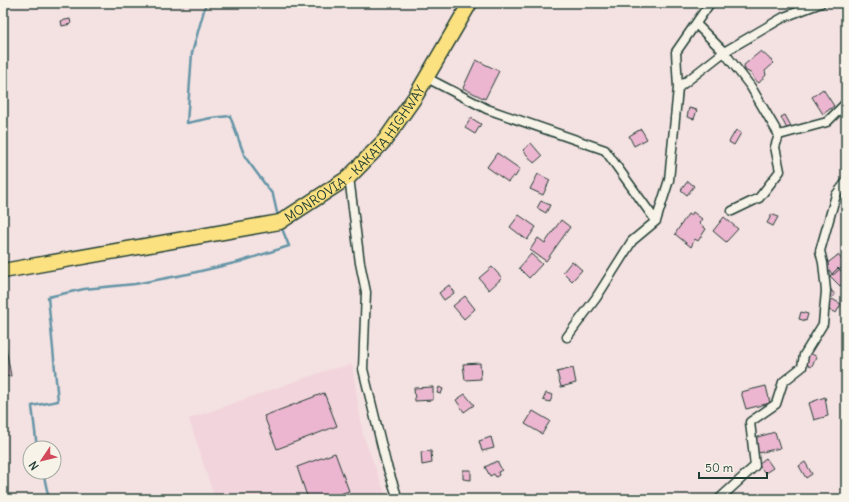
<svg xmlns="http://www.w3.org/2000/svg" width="849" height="502" viewBox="0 0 849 502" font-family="Delius,sans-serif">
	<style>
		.built { fill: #f2d4dc }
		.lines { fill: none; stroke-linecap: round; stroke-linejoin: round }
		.stream { stroke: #6595a7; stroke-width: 2.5 }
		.building { fill: #ecb6d0; stroke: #1f3d34 }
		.minor-casing { stroke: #1f3d34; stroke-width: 11 }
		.trunk-casing { stroke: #1f3d34; stroke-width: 17 }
		.minor { stroke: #f7f3e8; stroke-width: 8 }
		.trunk { stroke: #fbe180; stroke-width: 14 }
		.labels { text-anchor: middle; stroke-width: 4; stroke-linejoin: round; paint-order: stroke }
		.street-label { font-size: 13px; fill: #1f3d34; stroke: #f7f3e8 }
	</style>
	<rect width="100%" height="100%" fill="#f4e1e1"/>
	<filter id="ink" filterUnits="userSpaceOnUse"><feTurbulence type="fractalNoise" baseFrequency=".025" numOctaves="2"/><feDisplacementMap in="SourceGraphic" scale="8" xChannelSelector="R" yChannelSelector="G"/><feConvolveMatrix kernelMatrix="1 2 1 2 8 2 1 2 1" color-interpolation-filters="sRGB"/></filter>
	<g filter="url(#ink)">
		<path class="built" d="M352,365L363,435L387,499H215L189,419L328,370Z"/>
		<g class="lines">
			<path class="stream" d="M206,3L192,53L187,123L211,118L230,116L245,157L273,195L278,217
				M37,448L32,406L58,401L48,297L84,289L135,284L188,274L239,262L289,246L281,226
				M43,472L49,499"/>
		</g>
		<path class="building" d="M70,19L71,24L62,26L61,21Z
			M761,51L774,63L765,71L766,75L759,83L754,79L752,74L745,70L744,65Z
			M476,60L499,71L485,99L463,88Z
			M823,89L834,106L823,114L812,97Z
			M689,108L697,110L694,119L687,117Z
			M785,115L791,126L787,129L781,117Z
			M471,118L481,124L475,134L465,128Z
			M641,129L647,139L634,146L629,136Z
			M736,130L741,133L734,145L729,142Z
			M531,143L542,156L534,163L523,150Z
			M497,153L520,169L515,177L513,176L508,182L487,167Z
			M538,174L550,180L543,195L530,189Z
			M688,181L694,186L687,195L681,190Z
			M541,201L550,205L546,213L537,208Z
			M693,212L702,219L699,223L706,229L698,241L695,239L691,247L675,234L688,214L691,216Z
			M772,214L778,217L773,226L767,223Z
			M519,215L536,227L527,240L510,227Z
			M724,217L738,229L726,242L713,231Z
			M561,220L570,227L546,261L530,250L538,238L545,243Z
			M531,254L542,264L529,278L519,268Z
			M838,255L846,264L833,275L825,265Z
			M572,261L582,270L572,281L563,272Z
			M492,267L502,278L489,290L479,278Z
			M838,268L846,276V280L840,286L830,276Z
			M449,285L454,293L444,300L439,293Z
			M829,287L835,295L827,301L821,292Z
			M465,296L475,309L464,319L453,306Z
			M832,299L841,304L836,313L829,310V311L826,310Z
			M801,312L808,314L806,321L799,319Z
			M3,348H6L11,376L3,377Z
			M810,353L817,357L811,367L804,363Z
			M480,363L481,379L465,380L463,364Z
			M573,368L576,383L561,387L557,372Z
			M766,386L770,403L746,409L741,392Z
			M433,387V400L415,401L414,388Z
			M439,387L443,389L441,394L437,393Z
			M324,393L337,426L277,449L264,416Z
			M546,393L553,395L550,402L543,400Z
			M465,394L474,405L464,412L456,400Z
			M825,397L828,416L814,420L809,403Z
			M533,411L550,421L542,434L525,424Z
			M775,432L780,448L758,453L754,438Z
			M491,437L494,448L482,451L479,441Z
			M431,451L432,463L422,465L421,452Z
			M335,453L349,491L325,499H308L297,467Z
			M766,458L773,468L765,473L758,464Z
			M497,461L502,470L498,472L499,475L496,477L494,474L490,476L485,467Z
			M805,462L812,474L806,478L799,466Z
			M463,470H471V480L463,479Z"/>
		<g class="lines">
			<g class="minor-casing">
				<path id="minor" d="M696,24L724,52L751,87L779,135
					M425,77L487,109L605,150L656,221
					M678,88L724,52L784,17L821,3
					M349,177L360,263L366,292L363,369L386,463L398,499
					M732,211L759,198L780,171L775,147L779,135L827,122L846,103
					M567,337L596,298L632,241L656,221L669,180L678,88L676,52L710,3
					M719,499L755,466L750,422L776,404L783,382L802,367L804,355L823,324L826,291L823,263L820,251L836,195L846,182"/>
			</g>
			<g class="trunk-casing">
				<g id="trunk">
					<path id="s1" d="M3,271L280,222L349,177L385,140L415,97L470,3"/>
				</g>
			</g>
			<use href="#minor" class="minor"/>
			<use href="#trunk" class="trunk"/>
		</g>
	</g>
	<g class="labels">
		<g class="street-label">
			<text dy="5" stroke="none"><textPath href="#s1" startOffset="384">MONROVIA - KAKATA HIGHWAY</textPath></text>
		</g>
	</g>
	<rect width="849" height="502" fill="none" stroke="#f7f3e8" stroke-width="16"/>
	<rect x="8" y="8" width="833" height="486" fill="none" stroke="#1f3d34" stroke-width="1.5" filter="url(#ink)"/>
	<g transform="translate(42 460) rotate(235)"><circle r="19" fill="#f7f3e8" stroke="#a1aaa0"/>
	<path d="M0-3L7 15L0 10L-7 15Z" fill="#d1495b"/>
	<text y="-6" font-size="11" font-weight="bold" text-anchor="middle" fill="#1f3d34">N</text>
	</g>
	<path d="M699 472v6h68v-6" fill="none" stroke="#1f3d34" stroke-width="2"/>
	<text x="705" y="472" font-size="12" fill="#1f3d34" stroke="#f7f3e8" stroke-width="3" paint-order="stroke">50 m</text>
</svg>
